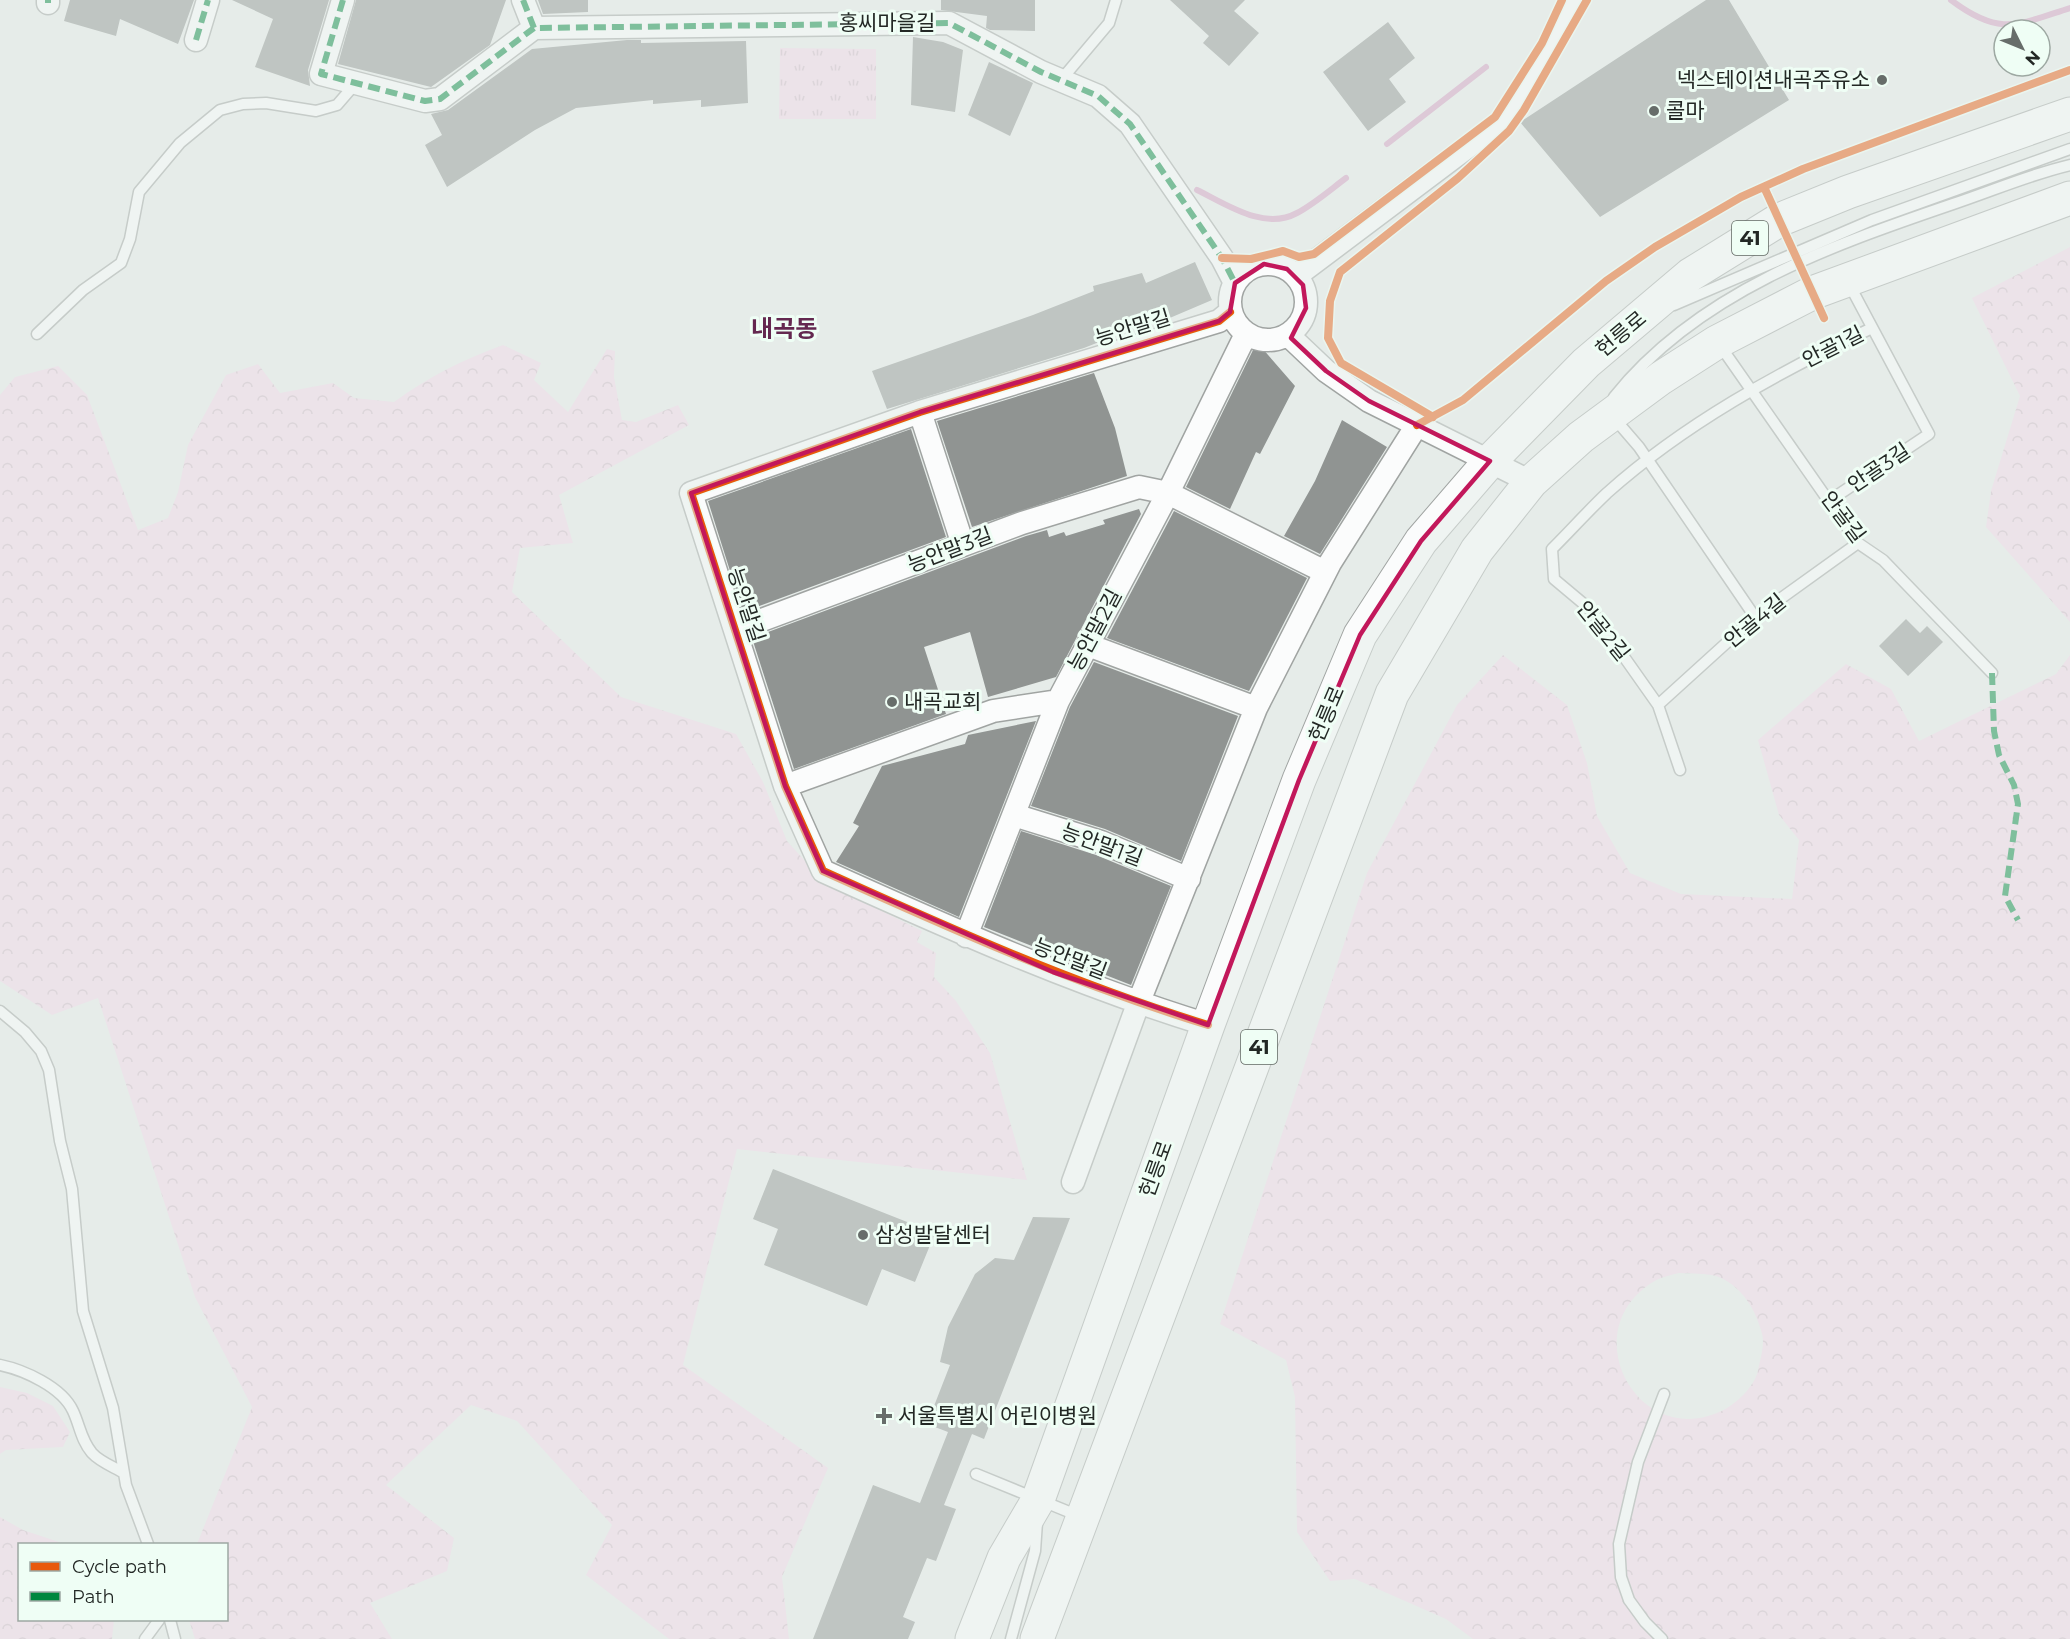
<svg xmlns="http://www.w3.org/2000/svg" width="2070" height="1639" viewBox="0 0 2070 1639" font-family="Montserrat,'Noto Sans KR',sans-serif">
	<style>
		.forest { fill: url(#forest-crowns); fill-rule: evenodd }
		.park { fill: url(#park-tufts) }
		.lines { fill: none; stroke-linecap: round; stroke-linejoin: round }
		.stream { stroke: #d39dc0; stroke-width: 6 }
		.building { fill: #909492 }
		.service-casing { stroke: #a0a4a2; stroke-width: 13 }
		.minor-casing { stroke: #a0a4a2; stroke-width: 25 }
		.primary-casing { stroke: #a0a4a2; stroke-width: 35 }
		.service { stroke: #fbfcfc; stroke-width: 10 }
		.minor { stroke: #fbfcfc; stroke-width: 22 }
		.primary { stroke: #fbfcfc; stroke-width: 33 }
		.quiet { stroke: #00873e; stroke-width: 6; stroke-dasharray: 12 6; stroke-linecap: butt }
		.cycleway-casing { stroke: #effef5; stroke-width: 11 }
		.cycleway { stroke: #e8590c; stroke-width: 8 }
		.marked { fill: none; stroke: #c2185b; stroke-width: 4.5; stroke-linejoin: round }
		.poi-dot { fill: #676d6a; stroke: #effef5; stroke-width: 2 }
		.labels { text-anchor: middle; stroke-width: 6; stroke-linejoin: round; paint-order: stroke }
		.shield { fill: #effef5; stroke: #606863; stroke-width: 1.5 }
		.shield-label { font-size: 20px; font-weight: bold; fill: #232825 }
		.street-label { font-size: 21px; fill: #232825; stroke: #effef5 }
		.poi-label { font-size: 21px; fill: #232825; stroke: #effef5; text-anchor: start }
		.quarter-label { font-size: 24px; font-weight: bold; fill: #642850; stroke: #effef5 }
	</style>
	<defs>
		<pattern id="forest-crowns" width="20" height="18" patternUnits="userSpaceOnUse" patternTransform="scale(1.5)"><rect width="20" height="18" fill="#f3d7e8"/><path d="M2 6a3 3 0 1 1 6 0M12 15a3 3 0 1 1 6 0" fill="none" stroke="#d0b9c7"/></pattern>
		<pattern id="park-tufts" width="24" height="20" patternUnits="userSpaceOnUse" patternTransform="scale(1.5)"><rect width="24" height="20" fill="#f3d7e8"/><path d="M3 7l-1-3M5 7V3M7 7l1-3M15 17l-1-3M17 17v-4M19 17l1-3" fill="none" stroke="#d0b9c7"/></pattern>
	</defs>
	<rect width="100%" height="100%" fill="#e6ece9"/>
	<path class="forest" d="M2070,247V622L1986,527L1991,491L2020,396L1972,298Z
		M503,345L541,363L534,380L568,412L607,349L615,351L614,377L622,420L636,422L678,405L689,425L559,495L573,543L520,548L512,592L621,697L736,734L763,782L787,841L824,882L922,931L917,942L936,953L934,977L956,1001L990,1053L1027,1180L737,1149L683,1365L828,1468L782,1577L789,1639H669L586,1575L612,1525L517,1421L471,1405L386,1485L454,1538L447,1571L370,1603L392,1639H195L189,1620H226V1544H197L252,1407L195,1297L98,998L52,1015L0,981V395L15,377L58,366L87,395L138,530L168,518L178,492L188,445L226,375L258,364L280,393L333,383L354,398L394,402C428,377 462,360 503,345Z
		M1503,655L1567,705L1587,763L1597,816L1630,873L1681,894L1792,899L1799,840L1779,815L1758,740L1846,664L1891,689L1919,741L2056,674L2070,655V1639H1473L1446,1619L1355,1579L1330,1581L1297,1532L1295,1397L1286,1360L1220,1324L1367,873L1457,705ZM1679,1273C1691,1274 1705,1273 1716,1276C1741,1285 1756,1309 1762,1334C1765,1344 1760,1360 1758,1370C1756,1384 1739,1401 1727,1408C1642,1456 1571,1333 1653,1282C1661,1277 1671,1275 1679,1273Z
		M0,1387L27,1393L53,1406L70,1432L63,1447L6,1450L0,1454Z
		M0,1517L23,1530L65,1544H20V1620H114L112,1639H0Z"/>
	<path class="park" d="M780,48L876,49V119H779Z"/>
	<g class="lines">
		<path class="stream" d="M1951,0C2000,37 2017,25 2070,8
			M1387,144L1486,67
			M1197,190C1226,204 1264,231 1297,213C1314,204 1330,190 1346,178"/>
	</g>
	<path class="building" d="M70,0H194L178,44L120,19L116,36L64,21Z
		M232,0H329L308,70L310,86L255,67L273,19Z
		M356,0H506L490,45L431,87L338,64Z
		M538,0H588V12L543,14Z
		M941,0H1035V31L990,30L986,28L987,16L941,10Z
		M1170,0H1245L1234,11L1259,33L1229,66L1203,43L1209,36Z
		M1706,0H1729L1789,100L1600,217L1520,122Z
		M1388,22L1415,58L1389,79L1406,102L1368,131L1323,72Z
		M913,37L943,42L963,50L955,112L911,105Z
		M627,40H641V43L746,41L748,103L701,107V100L653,104V100L576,108L535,130L447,187L425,145L442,135L431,114L448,110L532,49Z
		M989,62L1033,83L1010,136L968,115Z
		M1195,262L1212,300L1165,320L1164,316L1084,348L887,409L872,371L1033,315L1094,291L1093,286L1142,273L1146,283Z
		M1255,346L1262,348L1295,386L1260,454L1256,452L1230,509L1186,487Z
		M1094,373L1115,428L1127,476L972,527L937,421Z
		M1342,420L1387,447L1320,554L1284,536L1315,481Z
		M911,429L946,537L743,612L708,501Z
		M1139,509L1141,514L1056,677L988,697L970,632L924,647L946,714L794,769L752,638L1026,536L1047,530L1049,537L1064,532L1066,536L1105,524L1103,520Z
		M1174,511L1307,578L1249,691L1107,638Z
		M1906,619L1920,633L1927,626L1943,642L1908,676L1879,646Z
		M1094,662L1238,716L1181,861L1105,829L1031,806L1070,707Z
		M1036,721L959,917L836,862L859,826L853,823L882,766L965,744L968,735Z
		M1021,831L1096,855L1171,886L1131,985L984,927Z
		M773,1169L935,1233L915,1282L882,1269L867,1306L764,1265L778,1229L753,1219Z
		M1033,1217L1070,1218L984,1439L972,1434L944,1505L956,1509L936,1561L927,1558L903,1617L915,1622L908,1639H813L873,1485L920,1503L948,1432L927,1424L950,1365L940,1362L948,1327L975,1274L995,1258L1014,1260Z"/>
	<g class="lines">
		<g class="service-casing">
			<path id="service" d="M1061,80L1109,23L1116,0
				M1674,305L1872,220L2070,149
				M37,334L83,290L121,263L130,239L139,192L180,143L220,110L243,104L266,103L316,111L337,105L356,83
				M1719,344L1858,543L1883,560L1992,673
				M1614,397C1698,292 1830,246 1953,204C1992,191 2031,174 2070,165
				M1614,418L1639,447L1755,617
				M1829,501L1929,434L1849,284
				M1658,705L1755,617L1858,543
				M1680,770L1658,705L1591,610L1554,579L1552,549C1570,531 1588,511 1607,493C1684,424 1779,372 1872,328
				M0,1011L25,1032L41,1051L49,1070L60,1141L72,1189L83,1311L113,1408L126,1485L148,1544
				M0,1365C24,1370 62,1387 73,1411C80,1426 81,1440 92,1453C100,1462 114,1467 124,1473
				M976,1474L1079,1516
				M170,1620L175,1639
				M145,1639L159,1620
				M1011,1639L1035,1551L1037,1522
				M1662,1639L1645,1622L1629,1600L1621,1577L1619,1544L1638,1462L1664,1394"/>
		</g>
		<g class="minor-casing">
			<path id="minor" d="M343,0L321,74L425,101L440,99L534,28
				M523,0L534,28L949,23L1041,72L1098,96L1130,124L1222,258L1235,283
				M48,3V0
				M196,40L208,0
				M1230 302a38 38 0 1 1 76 0a38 38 0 1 1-76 0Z
				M1296,276L1502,121L1548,49L1573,0
				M1288,335L1326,371L1369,401L1531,482
				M920,412L963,545
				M735,630L1022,523L1139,487L1168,493L1325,572
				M1088,645L1256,708
				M785,786L993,711L1058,701
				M1014,815L1101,842L1189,879
				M966,936L1058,701L1168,493L1246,334
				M1208,1025C1074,984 949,928 823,871L785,786L691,493L920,412L1219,321L1230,312
				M1073,1182L1138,1004L1256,708L1330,563L1417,425"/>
		</g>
		<g class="primary-casing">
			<path id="primary" d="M972,1639L1004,1558L1038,1500L1208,1025L1299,780L1360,635L1421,541L1490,461L1586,363L1690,275L1779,220L1848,192L2070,114
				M1037,1639L1392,694L1477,550L1531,482L1581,437L1661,378L1717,342L1812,293L2070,198"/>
		</g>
		<use href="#service" class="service"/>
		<use href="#minor" class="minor"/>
		<use href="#primary" class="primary"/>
		<path class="quiet" d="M343,0L321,74L425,101L440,99L534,28
			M523,0L534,28L949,23L1041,72L1098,96L1130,124L1222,258L1235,283
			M48,3V0
			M196,40L208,0
			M1992,673L1994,731L1999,755L2014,785L2018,804L2005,896L2018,920"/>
		<g class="cycleway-casing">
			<path id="cycleway" d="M1764,187L1824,318
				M1222,258L1251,259L1283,251L1299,257L1314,254L1495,117L1542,43L1562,0
				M1433,417L1341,363L1328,338L1330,301L1340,272L1458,178L1509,131L1524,110L1587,0
				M1417,425L1463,400L1606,281L1655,247L1741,197L1803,169L2070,70
				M1208,1025C1074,984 949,928 823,871L785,786L691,493L920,412L1219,321L1230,312"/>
		</g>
		<use href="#cycleway" class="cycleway"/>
	</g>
	<path d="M0 0H2070V1639H0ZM1264,264L1287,269L1303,285L1306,308L1291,338L1326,371L1369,401L1490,461L1421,541L1360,635L1299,780L1208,1025L1053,972L823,871L785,786L691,493L920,412L1219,321L1230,312L1235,283Z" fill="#e6ece9" fill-opacity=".55" fill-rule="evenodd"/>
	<path class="marked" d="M1264,264L1287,269L1303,285L1306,308L1291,338L1326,371L1369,401L1490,461L1421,541L1360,635L1299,780L1208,1025L1053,972L823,871L785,786L691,493L920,412L1219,321L1230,312L1235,283Z"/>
	<g class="poi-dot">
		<circle cx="1882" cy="80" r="6"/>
		<circle cx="1654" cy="111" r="6"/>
		<circle cx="892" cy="702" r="6"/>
		<circle cx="863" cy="1235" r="6"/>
		<path d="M881 1407h6v6h6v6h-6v6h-6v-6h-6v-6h6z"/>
	</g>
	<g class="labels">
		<g class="shield">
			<rect x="1732" y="221" width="36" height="34" rx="4.5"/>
			<rect x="1241" y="1030" width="36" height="34" rx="4.5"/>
		</g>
		<g class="shield-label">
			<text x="1750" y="245">41</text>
			<text x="1259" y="1054">41</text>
		</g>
		<g class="street-label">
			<text x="887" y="30">홍씨마을길</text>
			<text transform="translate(1133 328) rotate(-17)" y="7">능안말길</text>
			<text transform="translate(1621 334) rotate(-40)" y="7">헌릉로</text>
			<text transform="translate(1833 347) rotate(-27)" y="7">안골1길</text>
			<text transform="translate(1879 468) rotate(-34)" y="7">안골3길</text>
			<text transform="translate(1843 517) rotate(53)" y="7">안골길</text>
			<text transform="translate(950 550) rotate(-21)" y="7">능안말3길</text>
			<text transform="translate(746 605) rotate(72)" y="7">능안말길</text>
			<text transform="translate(1755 621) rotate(-39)" y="7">안골4길</text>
			<text transform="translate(1095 630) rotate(-62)" y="7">능안말2길</text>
			<text transform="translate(1603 631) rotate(51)" y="7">안골2길</text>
			<text transform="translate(1327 714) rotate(-67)" y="7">헌릉로</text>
			<text transform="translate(1102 845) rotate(20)" y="7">능안말1길</text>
			<text transform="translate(1070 959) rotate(21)" y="7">능안말길</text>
			<text transform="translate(1156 1169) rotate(-70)" y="7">헌릉로</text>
		</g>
		<g class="poi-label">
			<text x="1870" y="87" text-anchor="end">넥스테이션내곡주유소</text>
			<text x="1666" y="118">콜마</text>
			<text x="904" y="709">내곡교회</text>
			<text x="875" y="1242">삼성발달센터</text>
			<text x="898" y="1423">서울특별시 어린이병원</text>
		</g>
		<g class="quarter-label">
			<text x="784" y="337">내곡동</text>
		</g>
	</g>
	<rect x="18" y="1543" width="210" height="78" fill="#effef5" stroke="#9da8a2" stroke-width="1.5"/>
	<rect x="30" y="1562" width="30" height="9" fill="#e8590c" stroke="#9da8a2" stroke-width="1.5"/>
	<text x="72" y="1573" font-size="18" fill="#232825">Cycle path</text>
	<rect x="30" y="1592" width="30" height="9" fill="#00873e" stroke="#9da8a2" stroke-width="1.5"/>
	<text x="72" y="1603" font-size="18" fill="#232825">Path</text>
	<g transform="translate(2022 48) rotate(133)"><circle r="28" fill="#effef5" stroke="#9da8a2" stroke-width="1.5"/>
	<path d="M0-4.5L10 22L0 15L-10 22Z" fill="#676d6a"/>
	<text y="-9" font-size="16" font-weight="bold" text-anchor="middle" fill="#232825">N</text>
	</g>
</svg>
